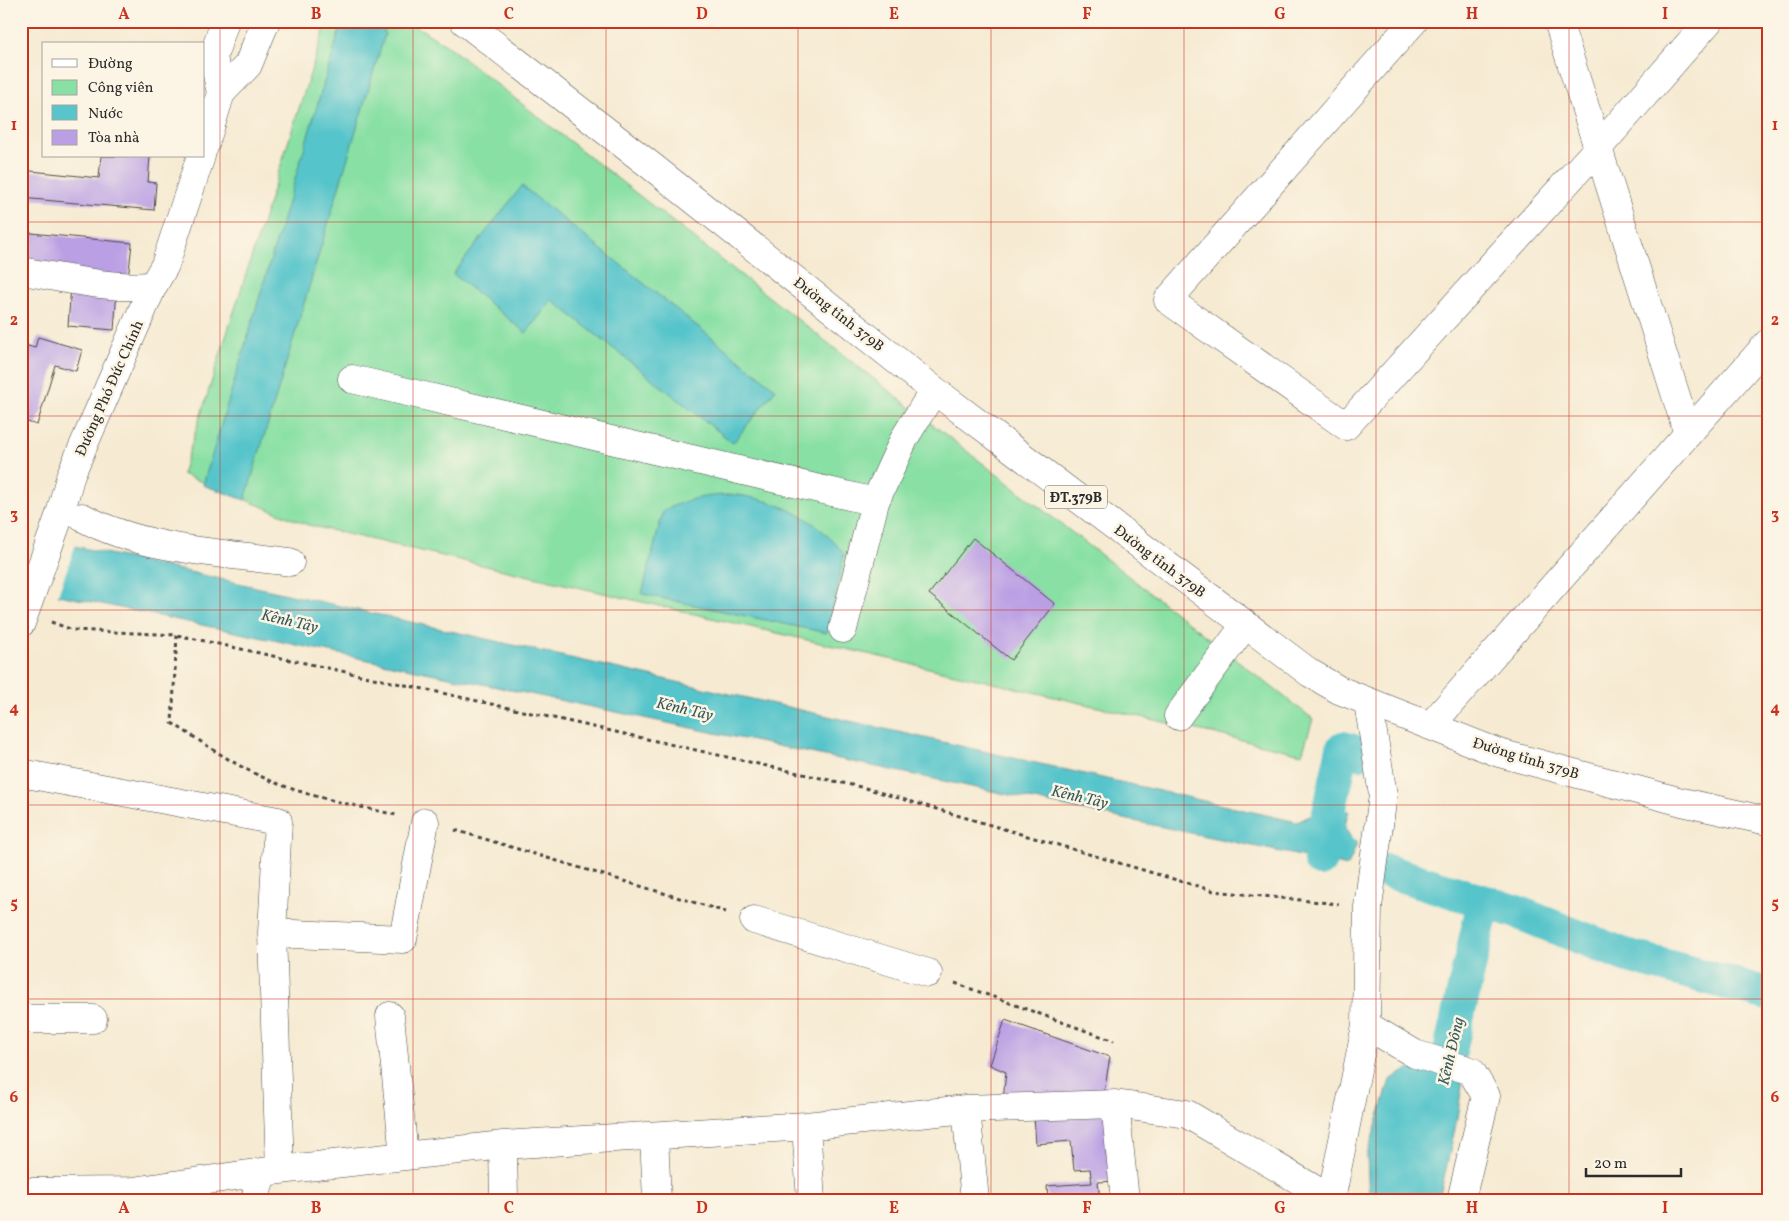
<svg xmlns="http://www.w3.org/2000/svg" width="1789" height="1221" viewBox="0 0 1789 1221" font-family="Vollkorn,serif">
	<style>
		.green { fill: #88e0a4; stroke: #5a8668 }
		.water { fill: #57c5cb; stroke: #41787b }
		.pier { fill: #f6ead2 }
		.lines { fill: none; stroke-linecap: round; stroke-linejoin: round }
		.canal { stroke: #57c5cb; stroke-width: 34 }
		.building { fill: #ba9fe4 }
		.minor-casing { stroke: #494844; stroke-width: 29 }
		.major-casing { stroke: #494844; stroke-width: 29 }
		.path { stroke: #494844; stroke-width: 3; stroke-dasharray: 4 4; stroke-linecap: butt }
		.minor { stroke: #fff; stroke-width: 28 }
		.major { stroke: #fff; stroke-width: 28 }
		.grid { fill: none; stroke: #c8321e; stroke-width: 1; stroke-opacity: 0.55 }
		.labels { text-anchor: middle; stroke-width: 5; stroke-linejoin: round; paint-order: stroke }
		.shield { fill: #fcf5e5; stroke: #6a6863; stroke-width: 1 }
		.shield-label { font-size: 14px; font-weight: bold; fill: #2b2b2b }
		.street-label { font-size: 15px; fill: #2b2b2b; stroke: #fcf5e5 }
		.water-label { font-size: 16px; font-style: italic; fill: #38595b; stroke: #fcf5e5 }
		.neatline { fill: none; stroke: #c8321e; stroke-width: 2 }
		.grid-label { font-size: 16px; text-anchor: middle; font-weight: bold; fill: #c8321e }
	</style>
	<rect width="100%" height="100%" fill="#fcf5e5"/>
	<filter id="ink" filterUnits="userSpaceOnUse"><feTurbulence type="fractalNoise" baseFrequency=".02" numOctaves="2"/><feDisplacementMap in="SourceGraphic" scale="10" xChannelSelector="R" yChannelSelector="G"/><feConvolveMatrix kernelMatrix="1 2 1 2 8 2 1 2 1" color-interpolation-filters="sRGB"/></filter>
	<filter id="wash" filterUnits="userSpaceOnUse"><feTurbulence type="fractalNoise" baseFrequency=".0096" numOctaves="4" result="noise"/><feDisplacementMap in="SourceGraphic" scale="20" xChannelSelector="R" yChannelSelector="G"/><feGaussianBlur stdDeviation="1.12" result="paint"/><feColorMatrix in="noise" values="0 0 0 0 0 0 0 0 0 0 0 0 0 0 0 0 0 1.4 0 .05"/><feComposite in="paint" operator="in"/></filter>
	<g filter="url(#wash)">
		<rect width="100%" height="100%" fill="#f6ead2"/>
		<path class="green" d="M327,21H408L449,47L906,404L1313,719L1302,754L308,525L182,474Z"/>
		<path class="water" d="M344,21H382L385,34L245,500L203,485L341,26Z
			M522,186L776,389L733,443L552,300L526,333L453,274Z
			M738,495C783,502 816,518 844,554L827,633L642,594L663,511C690,497 708,495 738,495Z
			M21,534L1297,822L1327,808L1349,811C1343,827 1345,832 1357,843L1348,866L21,587Z
			M1412,1067L1464,1073L1456,1124L1439,1200H1369L1367,1155L1390,1080Z"/>
		<path class="pier" d="M28,533L76,544L57,597L21,590V552Z"/>
		<g class="lines">
			<path class="canal" d="M1320,860L1321,850L1343,748L1360,753
				M1387,871L1514,911L1625,955L1768,994
				M1440,1094L1484,902"/>
		</g>
		<g id="blocks">
			<path class="building" d="M101,156H150L148,182L156,183L154,210L21,198V170L99,178Z
				M21,232L132,243L128,280L21,269Z
				M71,286L117,290L114,330L68,326Z
				M38,337L82,350L76,371L55,365L37,425L21,420V344L35,348Z
				M973,538L1055,604L1011,660L929,594Z
				M1005,1020L1110,1057L1103,1098L1003,1100L1006,1072L990,1065Z
				M1111,1109L1117,1181L1098,1182L1100,1200H1048L1047,1186L1092,1183L1090,1169L1074,1170L1071,1141L1036,1144L1034,1116Z"/>
		</g>
	</g>
	<g filter="url(#ink)">
		<use href="#blocks" fill-opacity="0" stroke="#494844" stroke-width="1"/>
		<g class="lines">
			<g class="minor-casing">
				<path id="minor" d="M1414,21L1168,300L1346,426L1598,148L1709,21
					M1558,21L1688,434
					M21,271C64,278 110,289 153,286
					M352,379L875,502L905,437L934,390
					M82,517C141,550 224,553 290,562
					M843,629L875,502
					M1178,716L1245,625
					M1431,725L1768,343
					M21,773L278,821L272,933L280,1170
					M754,920L928,973
					M272,933L403,939L425,822
					M390,1016L404,1156
					M21,1019H93
					M1366,1025L1415,1054L1471,1071L1486,1096L1461,1200
					M1115,1104L1125,1200
					M966,1109L975,1200
					M806,1126L811,1200
					M654,1136L657,1200
					M503,1145L806,1126L966,1109L1115,1104L1187,1114L1331,1199
					M21,1192L133,1191L262,1172L503,1145L504,1200
					M255,1200L262,1172
					M1331,1200L1366,1025L1368,907L1383,795L1368,702"/>
			</g>
			<g class="major-casing">
				<path id="major" d="M464,21L650,165L934,390L1310,673L1339,690L1499,753L1682,802L1768,821
					M221,93L213,57L225,21
					M204,147L221,93L248,65L266,21
					M21,623L60,514L71,474L153,286L165,265L201,156"/>
			</g>
			<path class="path" d="M51,622L73,630L177,635L451,695L865,788L1214,891L1339,904
				M177,635L172,723C201,741 229,762 260,776C302,796 350,804 396,815
				M455,830L726,912
				M955,983L1114,1041"/>
			<use href="#minor" class="minor"/>
			<use href="#major" class="major"/>
		</g>
	</g>
	<path class="grid" d="M220,21V1200M413,21V1200M606,21V1200M798,21V1200M991,21V1200M1184,21V1200M1376,21V1200M1569,21V1200M21,222H1768M21,416H1768M21,610H1768M21,805H1768M21,999H1768"/>
	<g class="labels">
		<rect class="shield" x="1045" y="485.5" width="62" height="23" rx="4"/>
		<g class="shield-label">
			<text x="1076" y="502">ĐT.379B</text>
		</g>
		<g class="street-label">
			<text transform="translate(839 314) rotate(38)" y="5">Đường tỉnh 379B</text>
			<text transform="translate(109 388) rotate(-66)" y="5">Đường Phó Đức Chính</text>
			<text transform="translate(1160 561) rotate(37)" y="5">Đường tỉnh 379B</text>
			<text transform="translate(1526 758) rotate(17)" y="5">Đường tỉnh 379B</text>
		</g>
		<g class="water-label">
			<text transform="translate(290 620) rotate(13)" y="6">Kênh Tây</text>
			<text transform="translate(685 708) rotate(13)" y="6">Kênh Tây</text>
			<text transform="translate(1080 796) rotate(13)" y="6">Kênh Tây</text>
			<text transform="translate(1450 1051) rotate(-77)" y="6">Kênh Đông</text>
		</g>
	</g>
	<rect width="1789" height="1221" fill="none" stroke="#fcf5e5" stroke-width="55"/>
	<rect x="42" y="42" width="162" height="115" fill="#fcf5e5" stroke="#a8a49b"/>
	<rect x="52" y="59" width="25" height="8" fill="#ffffff" stroke="#a8a49b"/>
	<text x="88" y="68" font-size="15" fill="#2b2b2b">Đường</text>
	<rect x="52" y="80" width="25" height="15" fill="#88e0a4" stroke="#a8a49b"/>
	<text x="88" y="92" font-size="15" fill="#2b2b2b">Công viên</text>
	<rect x="52" y="105" width="25" height="15" fill="#57c5cb" stroke="#a8a49b"/>
	<text x="88" y="118" font-size="15" fill="#2b2b2b">Nước</text>
	<rect x="52" y="130" width="25" height="15" fill="#ba9fe4" stroke="#a8a49b"/>
	<text x="88" y="142" font-size="15" fill="#2b2b2b">Tòa nhà</text>
	<path d="M1586 1168v8h95v-8" fill="none" stroke="#2b2b2b" stroke-width="2.5"/>
	<text x="1594" y="1168" font-size="15" fill="#2b2b2b" stroke="#fcf5e5" stroke-width="4" paint-order="stroke">20 m</text>
	<rect x="28" y="28" width="1734" height="1166" class="neatline"/>
	<g class="grid-label">
		<text x="124" y="19">A</text>
		<text x="316" y="19">B</text>
		<text x="509" y="19">C</text>
		<text x="702" y="19">D</text>
		<text x="894" y="19">E</text>
		<text x="1087" y="19">F</text>
		<text x="1280" y="19">G</text>
		<text x="1472" y="19">H</text>
		<text x="1665" y="19">I</text>
		<text x="14" y="130">1</text>
		<text x="1775" y="130">1</text>
		<text x="14" y="325">2</text>
		<text x="1775" y="325">2</text>
		<text x="14" y="519">3</text>
		<text x="1775" y="519">3</text>
		<text x="14" y="713">4</text>
		<text x="1775" y="713">4</text>
		<text x="14" y="908">5</text>
		<text x="1775" y="908">5</text>
		<text x="14" y="1102">6</text>
		<text x="1775" y="1102">6</text>
		<text x="124" y="1213">A</text>
		<text x="316" y="1213">B</text>
		<text x="509" y="1213">C</text>
		<text x="702" y="1213">D</text>
		<text x="894" y="1213">E</text>
		<text x="1087" y="1213">F</text>
		<text x="1280" y="1213">G</text>
		<text x="1472" y="1213">H</text>
		<text x="1665" y="1213">I</text>
	</g>
</svg>
